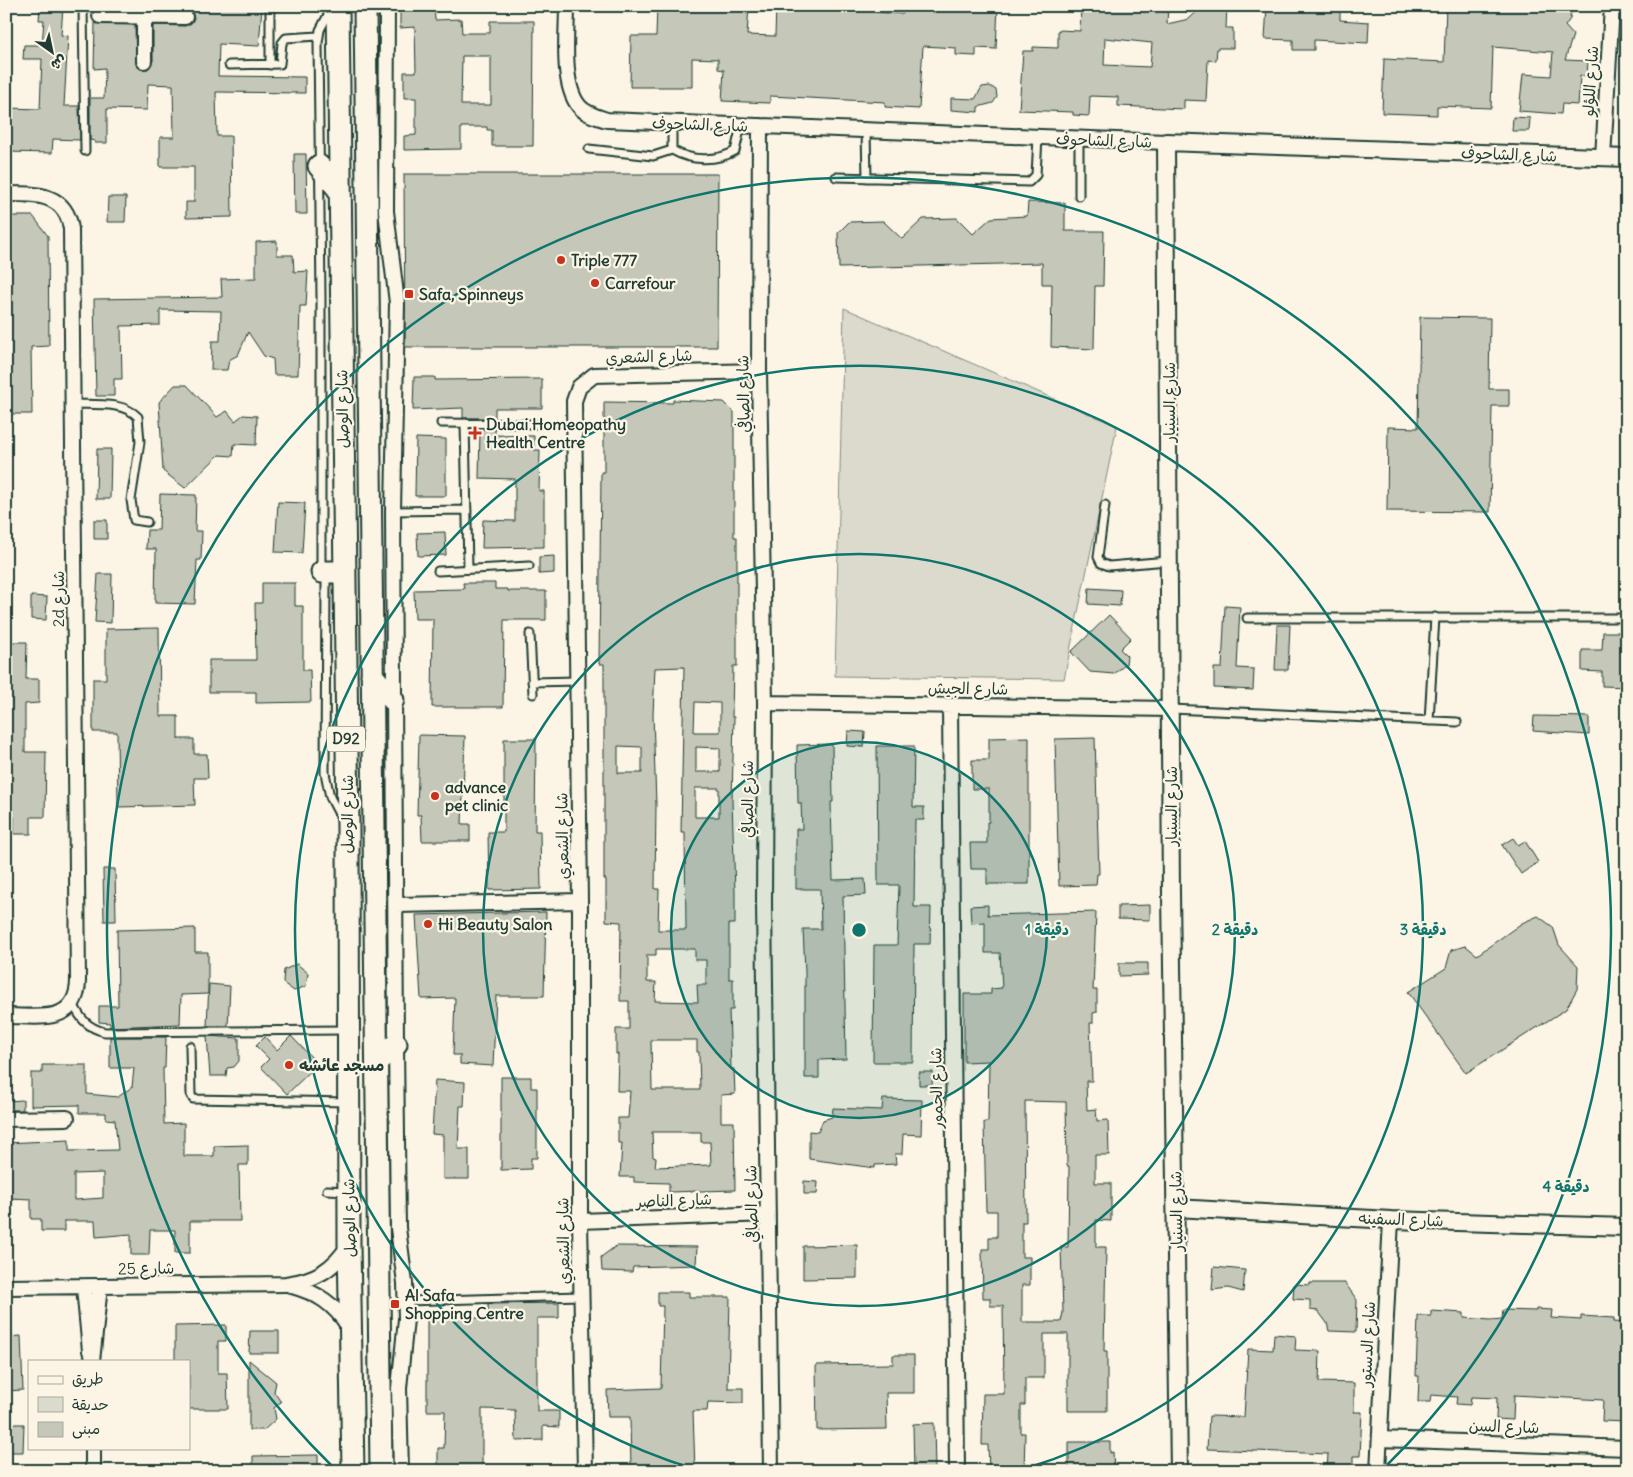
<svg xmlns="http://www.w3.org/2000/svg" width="1633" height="1477" viewBox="0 0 1633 1477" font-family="Delius,'Playpen Sans Arabic',sans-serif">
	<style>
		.green { fill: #dcdacc; stroke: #7e8c80 }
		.building { fill: #c5c7b9; stroke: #1f3d34; fill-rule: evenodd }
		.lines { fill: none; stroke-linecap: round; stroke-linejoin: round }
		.service-casing { stroke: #1f3d34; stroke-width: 11 }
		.minor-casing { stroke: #1f3d34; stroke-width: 18 }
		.tertiary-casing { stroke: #1f3d34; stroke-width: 20 }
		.primary-casing { stroke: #1f3d34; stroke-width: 25 }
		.service { stroke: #fcf5e5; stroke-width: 7 }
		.minor { stroke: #fcf5e5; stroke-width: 14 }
		.tertiary { stroke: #fcf5e5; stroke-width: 16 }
		.primary { stroke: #fcf5e5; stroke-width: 21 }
		.ring { fill: none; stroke: #0f766e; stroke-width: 2.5 }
		.poi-dot { fill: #c8321e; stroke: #fcf5e5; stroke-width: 2 }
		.labels { text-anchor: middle; stroke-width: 4.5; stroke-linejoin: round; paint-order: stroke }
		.shield { fill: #fcf5e5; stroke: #617469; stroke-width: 1 }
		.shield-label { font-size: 15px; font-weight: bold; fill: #1f3d34 }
		.street-label { font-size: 16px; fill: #1f3d34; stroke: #fcf5e5 }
		.poi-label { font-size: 16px; font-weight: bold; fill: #1f3d34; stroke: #fcf5e5; text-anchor: start }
		.centre { fill: #0f766e; stroke: #fcf5e5; stroke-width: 2.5 }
		.ring-label { font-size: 15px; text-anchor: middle; font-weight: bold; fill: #0f766e; stroke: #fcf5e5; stroke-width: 4.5; stroke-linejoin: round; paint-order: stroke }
	</style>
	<rect width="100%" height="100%" fill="#fcf5e5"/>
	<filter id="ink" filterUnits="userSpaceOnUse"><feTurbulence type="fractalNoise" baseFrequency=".02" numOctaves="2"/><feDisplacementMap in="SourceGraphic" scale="10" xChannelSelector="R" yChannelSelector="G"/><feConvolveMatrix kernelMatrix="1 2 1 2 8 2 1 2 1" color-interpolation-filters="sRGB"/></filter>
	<g filter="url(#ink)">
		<path class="green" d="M844,308L1117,426L1064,679L835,676Z"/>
		<path class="building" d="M40,6H63L61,35L68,36L64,106H79L80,140L53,139L52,153L6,152V108L40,109L42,59H23L24,45H42L44,20H39Z
			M153,6H262L259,46L219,44L218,76L305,77V93L216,92L217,136H231L232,217L186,218V202H194V167H160V137H174L173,85L148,84L147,110L107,109V143H95V141L90,140V98H104L105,68L94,69L95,23L135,25L136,65L140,69H148L153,61V25L185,26L192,22L194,18L192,12L186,8Z
			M400,6H434L435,20L461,19L462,33H490V21H534L533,146H492V130H487V127H461V149L404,150V136L416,135V98H404V72H416L415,27L400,28ZM462,56H491V105H461Z
			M657,6H749L747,35L775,36L776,6H876L875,12L903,14V6H998L996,49L976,48V56L956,55V48L923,46L919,109L885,107V102L770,96V103L722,101L724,70L718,69V59L692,58V87H630L631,36H656Z
			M1081,6H1168L1167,24L1189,19L1203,6H1227L1226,28H1233V48H1217L1216,61L1208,60L1206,101L1184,100V109L1118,106V97L1090,96L1089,116L1073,115V112L1019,110L1023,51H1033V47L1058,48V30L1080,31ZM1105,38L1152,43L1150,67L1104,65Z
			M1267,6H1340V20L1369,22L1368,43L1314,40V50H1293V40L1265,39Z
			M1446,6H1572L1570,19L1565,26L1573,35L1565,60L1588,61L1587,76H1580L1578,105L1562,104L1561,114L1519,111L1523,74L1551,76L1553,52L1493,47L1491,108L1437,106V115L1382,113L1384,59L1444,62Z
			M990,86L996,90L997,97L993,103L978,107V112L951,110V98L975,99L982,87Z
			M1513,117L1530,118L1529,131H1512Z
			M294,154H306L307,214H295Z
			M404,174H718L717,347H405Z
			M108,197H126L125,222H107Z
			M1028,202L1065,203V231H1104L1103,286H1095L1094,349L1051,347L1052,284H1042V263L839,268L838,233L849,222L883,221L902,239L923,219L957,218L973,234L991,218L1027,216Z
			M6,216H33L48,236L49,346L31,347L32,414H6Z
			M277,241V255H293L294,272L308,271L306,306H300L298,375H274L273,359L264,356L248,332L238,355L229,360L227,370H211L212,341H220L221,311L160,310V325L121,326L122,379H114V396H96L94,299L222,297L221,279L256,278V242Z
			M1420,317L1490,318L1489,389H1509V406H1492L1490,512L1387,511L1388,427L1418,428Z
			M414,377H435V380L542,379V408H495V418H463V408L413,410Z
			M175,385H187L217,417L227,411L235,421L243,415L257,416L256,445L234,444L233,456L219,455L185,488L163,471L159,402Z
			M673,400L724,402L734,412V537H737V666H733L732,717H734L732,800L735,893V924H729V979H733V1010H729L731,1069H734L735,1094L721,1095V1122H734L735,1190L669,1192V1183L634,1182V1177H620L622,1143H618V1118H628L630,1091H617L618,1054H616V1029H629V1001H620L621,922L606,921V879H604V664H599L601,472H604V402L673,403ZM684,667L681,832H685L686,930H658L659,889H655L656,804L653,715L655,668ZM695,702L720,703V732H694ZM618,746L642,747V773H618ZM696,747L720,748V772H696ZM695,788H719V817H695ZM656,949H695V960H706V985H697L698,1002L655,1001L656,982H647V955H656ZM651,1040H697V1052H699L700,1090H652ZM652,1132H701V1142H710L711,1165L655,1167L656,1158L653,1157Z
			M480,429H495V435L534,436V450H540L539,491H544V547L482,548L483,520L515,521V479L479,478Z
			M416,438L446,439V496H415Z
			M97,449H111L110,499H96Z
			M160,494L196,495L195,531H202L201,560H197L195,604L155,603L156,549H146L147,530H159Z
			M278,502L305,503L302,553L275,552Z
			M94,520H107V539H94Z
			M445,532L446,555L418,556L417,533Z
			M554,556V573L539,574V557Z
			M98,574H112L111,623L95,622Z
			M262,583H295V606H303V670H310L311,702L256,703V692H209V660H256L255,603H262Z
			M463,583H495V589H508V591H546V620H504L503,707H432L433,619H415L414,590L464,589Z
			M1089,588L1121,590L1120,606L1088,604Z
			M31,596L47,597L46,620L31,619Z
			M1225,606L1240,607L1237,668L1254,669L1253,690L1214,688V668H1222Z
			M1109,615L1131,638L1120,649L1127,656L1126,664L1114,674L1090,672L1071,652Z
			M1277,625H1290L1288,670H1275Z
			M159,628L160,716H178V739H194V754H207L208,778H194L195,805L118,807L117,732H93V679H106V629Z
			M1603,632H1627V687L1602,686V672L1582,671V650H1602Z
			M6,642H27L26,679H39V703L25,704V752H46L45,817H31V834H14V817H6Z
			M1534,716L1589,717V735L1533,731Z
			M848,731L865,732L864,747L847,746Z
			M419,735L465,736L462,824H470V841H422L421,815H417Z
			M1029,737V884H987V869H971L970,843H987V822H989V789H972V760H989V738Z
			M1095,738L1099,874H1097L1096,885L1059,886L1055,739Z
			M504,739H536L535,831H540L541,889L489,890L488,832H504Z
			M832,744L833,802H831L833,880L865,879L866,895L843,896L846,1059L819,1060V1078H805V971L803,929H821L820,889H796V829H802L801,803H798L797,745Z
			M877,746H914L913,807H924V820H915L914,907H931L930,944H914L913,1062H873L874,945H897L899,885H878Z
			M1513,838L1518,845L1525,841L1538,862L1521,874L1502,845Z
			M103,869H115L116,921H104Z
			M988,905V915L1096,912L1093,990H1097V1012L1093,1013V1023H1090L1092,1081H1086L1087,1110L1096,1109L1097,1121L1108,1120L1109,1155H1095V1183H1111V1221L1096,1220V1247H1106L1104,1351H1107V1411H1068V1334H1044V1378H1025V1405H1021V1433H1025L1024,1471H989L988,1445H982L983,1394H1004L1003,1306H990V1298H983L982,1249H989V1237H997V1211H986L984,1122H988L989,1061L964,1062V994H991V989L1002,988L1000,953H985V922L971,923L970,906ZM1025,1101L1066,1102L1067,1166H1069L1068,1247H1061L1063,1312L1061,1322H1022V1285H1030V1257H1022V1222H1026Z
			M1150,905V920L1118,919V906Z
			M546,912L544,996H496L493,1066L460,1064V1055H453L455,998L421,999L416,915Z
			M1538,916L1553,927L1559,945L1578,966L1577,989L1566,1009L1466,1073L1408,992L1446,968L1451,950L1466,946L1477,955L1522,923Z
			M195,928V952H208V994L181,995L180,1024L110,1027V1023L99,1022V1006H118L117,930Z
			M1119,963H1148V975L1119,976Z
			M297,964L308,973L306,986L294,991L283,983L284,970Z
			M209,984L230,986L228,1026H207Z
			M207,1036L239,1038V1061L234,1067L227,1068L226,1076H210Z
			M291,1036L318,1064L287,1094L261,1067L269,1059L256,1046L265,1037L277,1050Z
			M110,1037H166L165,1068H163L164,1124L184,1123V1156H214V1146L248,1145V1165H239L240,1221H190V1253H175V1230H150L149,1255H131V1234L96,1237L95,1221H64V1231H41V1219H31V1199L10,1198V1174H6V1143L69,1140V1151L118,1150L115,1120L106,1119V1113H79V1105L31,1106V1073H42V1065H87V1094L118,1097L132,1087L134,1068H110ZM103,1173V1198L74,1200V1174Z
			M919,1072H933L932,1085H919Z
			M501,1077H531V1088H537V1158H531V1169L501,1170Z
			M435,1080L465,1082L464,1106H460L458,1149H469V1179H443V1135L432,1134Z
			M883,1099L922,1100L921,1135L903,1134L902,1154H895L896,1164L875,1165V1168L809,1159V1131L818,1132L823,1120L832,1117L833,1108L882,1110Z
			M23,1100V1110H8L7,1101Z
			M804,1181L818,1182L817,1194H804Z
			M857,1245V1278L803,1279V1246Z
			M616,1246L697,1247L696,1265L633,1267L632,1272L602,1271L601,1257Z
			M1214,1267L1245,1270L1243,1292L1228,1288L1212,1290Z
			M1310,1283H1345L1357,1300L1356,1332L1329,1331L1327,1323L1318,1311L1310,1310V1300L1293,1299L1294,1284L1310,1285Z
			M658,1292H689V1297H730L728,1388H743V1403L708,1402L707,1411H693L695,1471H631L630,1417H608L607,1390L661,1388L663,1306H658Z
			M559,1303V1318H537V1411H559V1427L543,1426V1440L516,1441L515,1410L482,1409V1467L438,1466V1448H444L445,1411H427V1318H488V1304Z
			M1536,1309L1552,1310L1551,1318L1581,1320V1316L1598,1317L1614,1318V1322L1627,1323V1422L1602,1421L1603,1400L1514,1395L1513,1420L1496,1419L1497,1398L1471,1397L1470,1405L1456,1404L1457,1397L1431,1395L1430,1402H1418L1419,1376H1416L1418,1316H1431V1311L1464,1313V1318L1491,1320L1502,1319L1503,1310L1536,1311Z
			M226,1325V1341H218V1373H227L228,1409H189V1361H175V1326Z
			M250,1331H279V1353H249Z
			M1274,1334L1296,1336L1295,1350L1320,1351L1319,1382L1354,1383V1412H1362L1360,1456H1353V1471H1327L1328,1454L1207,1449L1209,1416L1244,1417L1248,1349L1273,1350Z
			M21,1336L23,1390L6,1391V1337Z
			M893,1355H914V1393H886L887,1429L817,1430L816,1365L893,1364Z
			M249,1360L276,1382L274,1392L281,1402L274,1408L276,1419L264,1430H249Z
			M934,1423L935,1471H914L913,1424Z
			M6,1424H24L23,1452H6Z
			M1069,1442H1110V1453L1113,1452L1114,1471H1069Z
			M318,1455V1469L253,1471V1456Z"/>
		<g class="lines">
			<g class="service-casing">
				<path id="service" d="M83,6L85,151
					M270,6V65
					M331,9L320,30L318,43L321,297V566L326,582L325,773L330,797L342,820
					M229,65L280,64L282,43L286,38L318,36
					M672,123V150C691,161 716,162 735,151L741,126
					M866,131L867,178
					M1079,139V196
					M589,149L653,156L672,150
					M836,177L1029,182L1036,175L1038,137
					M73,404C94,405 123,401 138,417L140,442L131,500L134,520L147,522
					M441,423L535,424
					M465,423L468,569
					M1105,505L1098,557L1101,563L1109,566L1168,561
					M393,511L467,510
					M438,571L529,566
					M1247,618H1627
					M530,634L533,694
					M532,682L577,681
					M1171,709L1457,722
					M1429,721L1435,617
					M73,1003C80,1019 88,1028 105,1032L347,1030
					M190,1046L191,1095L193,1099L347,1102
					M327,1190L346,1191
					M406,1301L581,1296"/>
			</g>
			<g class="minor-casing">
				<path id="minor" d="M144,6V61
					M387,6L386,211L397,303L393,511L396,1044L398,1228L405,1283L406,1319L399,1388L401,1471
					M567,6C567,34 561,84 579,106C585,114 597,117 607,120L1166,142
					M100,16L185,17
					M760,126L759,371L765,703L764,903L771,1471
					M1603,157L1612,6
					M6,194C36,194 66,193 71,229L78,981C77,1025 38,1016 6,1016
					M765,703L1171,709
					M950,706L957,1471
					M397,905L580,901
					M6,1119L67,1118
					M580,1221L768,1214
					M292,1286C318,1293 334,1304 349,1327
					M6,1287L286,1284C315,1280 333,1270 349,1245
					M84,1287L90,1351
					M92,1361L100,1286
					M1380,1439L1627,1448
					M93,1448V1471
					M585,1471L580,1221V901L574,401L579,387L594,375L759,371
					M1378,1471L1391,1220"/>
			</g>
			<g class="tertiary-casing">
				<path id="tertiary" d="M1176,1208L1391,1220L1627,1227
					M1179,1471L1171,894L1166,142L1627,158"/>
			</g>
			<g class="primary-casing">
				<path id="primary" d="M338,6L348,828L349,1244L353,1471
					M365,6L381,1471
					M319,166L340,191
					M322,572H344
					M372,675L393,700
					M377,1062L396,1044"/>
			</g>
			<use href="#service" class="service"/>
			<use href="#minor" class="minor"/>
			<use href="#tertiary" class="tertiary"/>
			<use href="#primary" class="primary"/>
		</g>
	</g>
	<circle cx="859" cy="930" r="188" fill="#0f766e" fill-opacity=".12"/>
	<g class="ring">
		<circle cx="859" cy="930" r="188"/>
		<circle cx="859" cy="930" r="376"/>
		<path d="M694 1469A564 564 0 1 1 1024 1469"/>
		<path d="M332 1466A752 752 0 1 1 1386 1466"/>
	</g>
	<g class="poi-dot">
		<circle cx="561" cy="260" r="5"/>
		<circle cx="595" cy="283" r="5"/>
		<rect x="404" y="289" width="10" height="10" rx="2.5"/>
		<path d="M472.5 425.5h5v5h5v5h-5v5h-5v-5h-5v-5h5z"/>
		<circle cx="435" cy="796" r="5"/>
		<circle cx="428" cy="924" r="5"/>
		<circle cx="289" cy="1065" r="5"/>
		<rect x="390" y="1299" width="10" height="10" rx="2.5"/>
	</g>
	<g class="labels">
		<rect class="shield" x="327" y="726.5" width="38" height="25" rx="4"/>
		<g class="shield-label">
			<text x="346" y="744">D92</text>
		</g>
		<g class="street-label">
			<text transform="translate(1590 81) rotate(-86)" y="6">شارع اللؤلو</text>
			<text transform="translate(700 124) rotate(2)" y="6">شارع الشاحوف</text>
			<text transform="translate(1104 140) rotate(2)" y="6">شارع الشاحوف</text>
			<text transform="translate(1509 154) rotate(2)" y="6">شارع الشاحوف</text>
			<text transform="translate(649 356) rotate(-2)" y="6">شارع الشعري</text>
			<text transform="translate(743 394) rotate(-91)" y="6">شارع الصافي</text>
			<text transform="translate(1169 402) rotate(-90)" y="6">شارع السنيار</text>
			<text transform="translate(342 409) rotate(-91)" y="6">شارع الوصل</text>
			<text transform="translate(58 599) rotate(-90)" y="6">2d شارع</text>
			<text transform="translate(968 688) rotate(1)" y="6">شارع الجيش</text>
			<text transform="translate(747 799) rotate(-90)" y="6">شارع الصافي</text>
			<text transform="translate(1171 806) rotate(-90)" y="6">شارع السنيار</text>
			<text transform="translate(347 814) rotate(-90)" y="6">شارع الوصل</text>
			<text transform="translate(562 836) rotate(-91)" y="6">شارع الشعري</text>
			<text transform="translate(936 1088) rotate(-91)" y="6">شارع الحمور</text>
			<text transform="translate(674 1200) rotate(-2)" y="6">شارع الناصر</text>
			<text transform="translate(751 1204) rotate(-91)" y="6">شارع الصافي</text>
			<text transform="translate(1176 1211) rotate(-91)" y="6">شارع السنيار</text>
			<text transform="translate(349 1218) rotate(-91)" y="6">شارع الوصل</text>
			<text transform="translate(1401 1219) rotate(2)" y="6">شارع السفينه</text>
			<text transform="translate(563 1241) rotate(-91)" y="6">شارع الشعري</text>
			<text transform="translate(146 1268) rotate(-1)" y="6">شارع 25</text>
			<text transform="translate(1367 1344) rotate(-87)" y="6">شارع الدستور</text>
			<text transform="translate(1504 1426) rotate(2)" y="6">شارع السن</text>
		</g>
		<g class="poi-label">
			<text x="571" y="266">Triple 777</text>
			<text x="605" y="289">Carrefour</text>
			<text x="419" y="300">Safa, Spinneys</text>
			<text x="486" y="430">Dubai Homeopathy<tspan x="486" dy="18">Health Centre</tspan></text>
			<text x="445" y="793">advance<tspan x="445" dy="18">pet clinic</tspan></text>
			<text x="438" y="930">Hi Beauty Salon</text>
			<text x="299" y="1071">مسجد عائشه</text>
			<text x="405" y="1301">Al Safa<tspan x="405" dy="18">Shopping Centre</tspan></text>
		</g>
	</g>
	<circle cx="859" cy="930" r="8" class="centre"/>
	<g class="ring-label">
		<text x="1047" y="935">1 دقيقة</text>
		<text x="1235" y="935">2 دقيقة</text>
		<text x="1423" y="935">3 دقيقة</text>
		<text x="1566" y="1192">4 دقيقة</text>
	</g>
	<rect width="1633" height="1477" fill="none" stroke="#fcf5e5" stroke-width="25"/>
	<rect x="12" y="12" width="1608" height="1452" fill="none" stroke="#1f3d34" stroke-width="2" filter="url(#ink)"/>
	<rect x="28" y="1360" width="162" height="90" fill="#fcf5e5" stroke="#a4ab9e"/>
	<rect x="38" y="1376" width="25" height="8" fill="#fcf5e5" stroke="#a4ab9e"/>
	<text x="72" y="1384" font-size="15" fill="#1f3d34">طريق</text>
	<rect x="38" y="1397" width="25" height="15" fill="#dcdacc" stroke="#a4ab9e"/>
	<text x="72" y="1410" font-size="15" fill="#1f3d34">حديقة</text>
	<rect x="38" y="1422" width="25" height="15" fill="#c5c7b9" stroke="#a4ab9e"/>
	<text x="72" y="1434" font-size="15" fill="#1f3d34">مبنى</text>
	<g transform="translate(52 52) rotate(147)" stroke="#fcf5e5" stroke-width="4" paint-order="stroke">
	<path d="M0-4L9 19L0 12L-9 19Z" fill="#1f3d34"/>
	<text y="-8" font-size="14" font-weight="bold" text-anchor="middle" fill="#1f3d34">ش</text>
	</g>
</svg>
